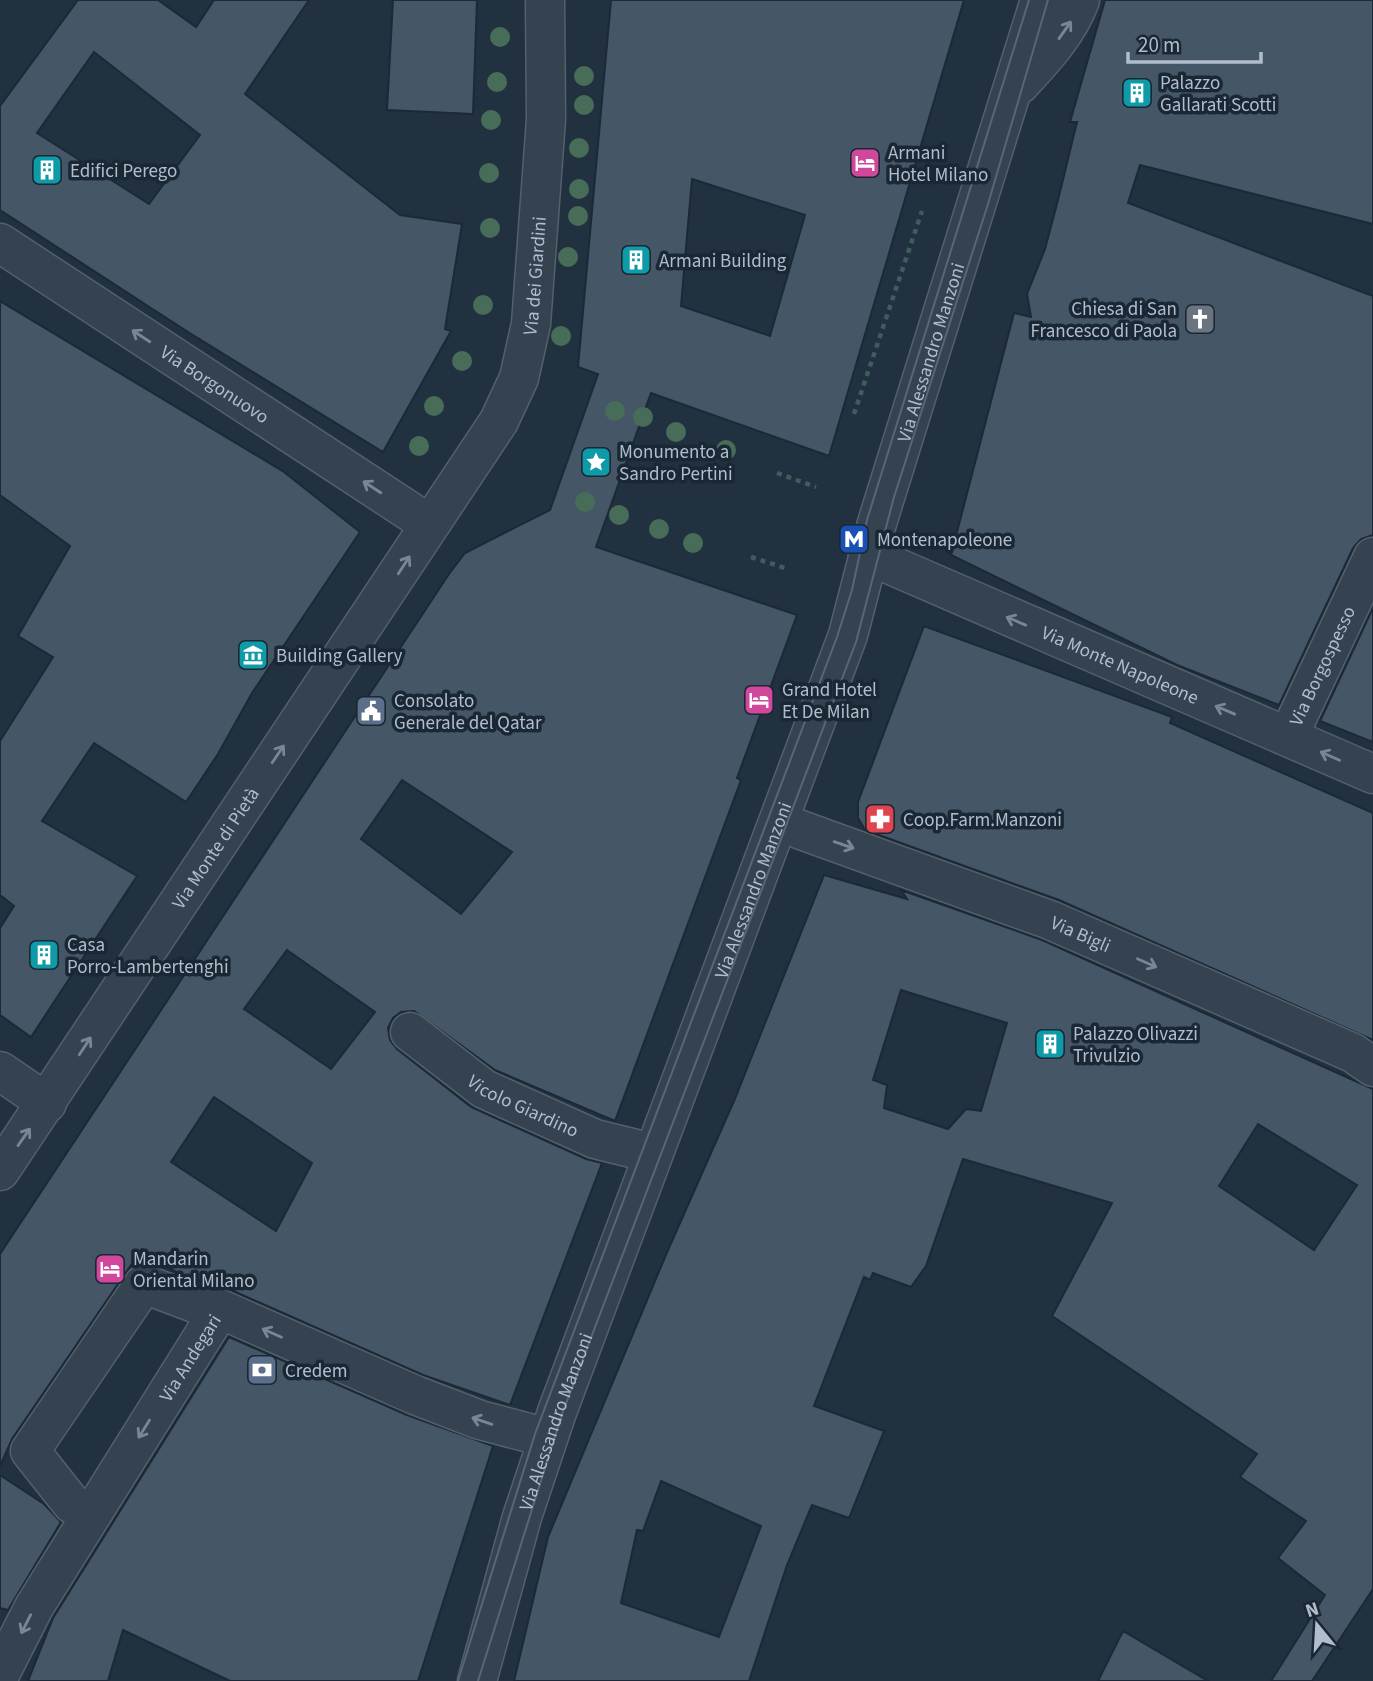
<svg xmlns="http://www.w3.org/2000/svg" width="1373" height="1681" viewBox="0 0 1373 1681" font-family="'Source Sans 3',sans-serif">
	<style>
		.building { fill: #455666; stroke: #1c2936; stroke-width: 2; fill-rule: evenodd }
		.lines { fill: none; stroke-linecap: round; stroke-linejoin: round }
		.minor-casing { stroke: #53606d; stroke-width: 41 }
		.path { stroke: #415c5d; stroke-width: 4.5; stroke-dasharray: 5 5; stroke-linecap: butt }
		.minor { stroke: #35424f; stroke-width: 38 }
		.tram { stroke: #576777; stroke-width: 2 }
		.tree { fill: #476d59 }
		.oneway { stroke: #798693 }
		.labels { text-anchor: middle; stroke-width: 7; stroke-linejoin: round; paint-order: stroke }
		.poi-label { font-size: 19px; fill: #b1bdca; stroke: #1a2734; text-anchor: start }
		.street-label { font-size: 19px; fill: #b1bdca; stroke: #1a2734 }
	</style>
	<rect width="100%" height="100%" fill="#21313f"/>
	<path class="building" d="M78,0H158L196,27L214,0H309L245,94L400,215L462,224L445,329L451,331L383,452L188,332L0,210V106ZM94,52L200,135L149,204L37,133Z
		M393,0H477L473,114L387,110Z
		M611,0H964L829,456L651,393L596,547L797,615L737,778L741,780L615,1121L495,1070L414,1011L401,1012L393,1018L388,1028L390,1040L397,1049L471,1107L586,1159L602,1163L510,1405L423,1375L229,1289L179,1274L142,1249L12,1439L0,1466V1254L449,574L465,553L550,510L598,374L578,367ZM692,179L805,215L770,336L681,306ZM402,780L512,852L461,914L361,839ZM287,950L375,1012L331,1069L244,1009ZM214,1097L312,1163L276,1231L171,1162Z
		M1105,0H1373V224L1140,165L1128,203L1373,296V535L1361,539L1353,548L1279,705L1177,665L951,555L1014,313L1031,317L1027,294L1045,249L1058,200L1077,122H1070Z
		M0,301L284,472L360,532L252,693L218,754L186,802L94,743L42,821L137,876L31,1037L0,1015V928L14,906L0,895V741L53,657L18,636L70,546L0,495Z
		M1373,608V742L1320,721Z
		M924,626L1172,717L1170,723L1373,813V1040L1059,900L865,830L858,818V802Z
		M824,875L907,899L901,890L1042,940L1373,1089V1589L1312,1681H1271L1325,1595L1278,1558L1306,1521L1240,1477L1257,1454L1052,1316L1112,1203L963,1159L926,1266L911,1287L873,1273L870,1280L864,1277L814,1406L884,1431L849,1518L812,1505L787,1565L749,1681H514L548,1537L668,1250L734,1101ZM901,990L1007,1023L981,1111L966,1109L948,1129L884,1108L887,1085L873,1080ZM1258,1124L1357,1185L1314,1250L1219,1186ZM661,1481L761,1526L719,1637L621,1603L637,1530L643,1531Z
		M229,1337L407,1415L493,1446L418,1681H230L123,1630L108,1681H28L53,1618Z
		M0,1475L44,1504L61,1522L8,1610L0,1608Z
		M1123,1631L1208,1681H1098Z"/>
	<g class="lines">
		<g class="minor-casing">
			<g id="minor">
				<path d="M1020,84C1044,58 1068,33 1080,0"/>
				<path id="s1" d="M0,243L429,524"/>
				<path id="s2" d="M868,555L1373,774"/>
				<path id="s3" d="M1288,737L1373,557"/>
				<path id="s4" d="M779,822L1050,920L1353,1053L1373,1067"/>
				<path id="s5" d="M410,1032L484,1089L595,1139L652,1153"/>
				<path d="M0,1071L47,1103"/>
				<path id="s6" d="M0,1171L499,421L519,378L531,324L546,119L545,0"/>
				<path d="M92,1513L72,1504L30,1451L144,1284L205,1307L220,1309L415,1395L480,1420L548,1438"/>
				<path id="s7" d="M0,1674L34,1607L220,1309"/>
				<path id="s8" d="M477,1681L522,1517L557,1412L848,635L877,523L1040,0"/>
			</g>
		</g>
		<path class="path" d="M854,414L922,211
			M777,473L816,487
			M751,557L788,569"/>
		<use href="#minor" class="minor"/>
		<path class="tram" d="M458,1681L535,1434L837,637L852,590L867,520L1029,0
			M478,1681L562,1414L856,642L894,497L988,204L1048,0"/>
	</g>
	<g class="tree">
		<circle cx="500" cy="37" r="10"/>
		<circle cx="584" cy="76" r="10"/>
		<circle cx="497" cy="82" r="10"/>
		<circle cx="584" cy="105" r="10"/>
		<circle cx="491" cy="120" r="10"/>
		<circle cx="579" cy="148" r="10"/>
		<circle cx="489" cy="173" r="10"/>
		<circle cx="579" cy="189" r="10"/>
		<circle cx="578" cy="216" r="10"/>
		<circle cx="490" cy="228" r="10"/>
		<circle cx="568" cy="257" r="10"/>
		<circle cx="483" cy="305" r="10"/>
		<circle cx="561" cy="336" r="10"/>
		<circle cx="462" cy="361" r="10"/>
		<circle cx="434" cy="406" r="10"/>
		<circle cx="615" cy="411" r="10"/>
		<circle cx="643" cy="417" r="10"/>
		<circle cx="676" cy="432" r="10"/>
		<circle cx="419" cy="446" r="10"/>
		<circle cx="726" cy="450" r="10"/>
		<circle cx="585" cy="502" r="10"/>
		<circle cx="619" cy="515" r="10"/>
		<circle cx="659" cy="529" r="10"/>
		<circle cx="693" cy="543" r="10"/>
	</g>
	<defs><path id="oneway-shaft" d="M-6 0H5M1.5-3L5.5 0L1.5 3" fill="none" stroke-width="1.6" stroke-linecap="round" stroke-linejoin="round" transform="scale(1.75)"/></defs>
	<g class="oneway">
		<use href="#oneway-shaft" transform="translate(1065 30) rotate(-55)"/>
		<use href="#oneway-shaft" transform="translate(141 336) rotate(-147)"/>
		<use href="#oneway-shaft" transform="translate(372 487) rotate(-147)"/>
		<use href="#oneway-shaft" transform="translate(404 565) rotate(-57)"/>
		<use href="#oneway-shaft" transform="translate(1016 621) rotate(-157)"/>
		<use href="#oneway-shaft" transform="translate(1225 710) rotate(-157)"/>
		<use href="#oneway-shaft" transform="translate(278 754) rotate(-56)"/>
		<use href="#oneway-shaft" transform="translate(1330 756) rotate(-156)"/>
		<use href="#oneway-shaft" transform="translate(844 845) rotate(19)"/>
		<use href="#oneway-shaft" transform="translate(1147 963) rotate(24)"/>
		<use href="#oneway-shaft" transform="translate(85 1046) rotate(-57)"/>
		<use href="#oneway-shaft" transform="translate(24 1137) rotate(-55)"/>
		<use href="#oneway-shaft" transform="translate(272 1333) rotate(-156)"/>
		<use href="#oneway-shaft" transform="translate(482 1421) rotate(-161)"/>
		<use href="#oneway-shaft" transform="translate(144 1429) rotate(122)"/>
		<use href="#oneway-shaft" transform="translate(26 1624) rotate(117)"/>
	</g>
	<defs>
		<g id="building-square" transform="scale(1.575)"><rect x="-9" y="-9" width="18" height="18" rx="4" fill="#0f9aa8" stroke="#1a2734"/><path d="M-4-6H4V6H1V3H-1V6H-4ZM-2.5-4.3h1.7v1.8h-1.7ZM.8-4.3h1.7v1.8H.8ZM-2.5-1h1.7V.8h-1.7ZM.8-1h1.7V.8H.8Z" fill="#fff"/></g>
		<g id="hotel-square" transform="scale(1.575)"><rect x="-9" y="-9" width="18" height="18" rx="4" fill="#d1479c" stroke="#1a2734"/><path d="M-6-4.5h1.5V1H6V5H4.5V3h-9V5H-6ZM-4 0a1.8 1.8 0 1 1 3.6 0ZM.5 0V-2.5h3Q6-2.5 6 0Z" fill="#fff"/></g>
		<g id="church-square" transform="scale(1.575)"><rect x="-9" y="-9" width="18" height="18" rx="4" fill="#6b7280" stroke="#1a2734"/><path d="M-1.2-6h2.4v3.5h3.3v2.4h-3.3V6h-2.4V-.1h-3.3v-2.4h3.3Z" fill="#fff"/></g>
		<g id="sight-square" transform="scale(1.575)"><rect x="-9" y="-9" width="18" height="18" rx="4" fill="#0f9aa8" stroke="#1a2734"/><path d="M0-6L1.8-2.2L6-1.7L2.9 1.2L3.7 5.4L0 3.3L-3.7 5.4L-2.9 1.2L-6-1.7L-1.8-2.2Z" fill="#fff"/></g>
		<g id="metro-square" transform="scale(1.575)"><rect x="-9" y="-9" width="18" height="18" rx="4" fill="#1a4fb4" stroke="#1a2734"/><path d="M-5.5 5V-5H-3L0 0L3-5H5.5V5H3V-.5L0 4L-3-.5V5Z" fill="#fff"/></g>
		<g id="museum-square" transform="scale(1.575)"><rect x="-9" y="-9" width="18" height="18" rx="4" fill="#0f9aa8" stroke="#1a2734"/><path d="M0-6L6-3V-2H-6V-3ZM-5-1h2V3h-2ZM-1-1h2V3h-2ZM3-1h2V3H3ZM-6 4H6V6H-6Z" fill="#fff"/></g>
		<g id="civic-square" transform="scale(1.575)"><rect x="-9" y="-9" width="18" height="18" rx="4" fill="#5c6f8a" stroke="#1a2734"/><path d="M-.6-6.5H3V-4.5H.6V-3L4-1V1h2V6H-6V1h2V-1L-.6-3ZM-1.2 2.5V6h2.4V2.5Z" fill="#fff"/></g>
		<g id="pharmacy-square" transform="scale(1.575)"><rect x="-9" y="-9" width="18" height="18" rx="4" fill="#e0444e" stroke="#1a2734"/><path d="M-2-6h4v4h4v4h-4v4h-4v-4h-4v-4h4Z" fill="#fff"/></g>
		<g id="bank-square" transform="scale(1.575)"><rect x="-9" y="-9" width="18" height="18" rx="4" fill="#5c6f8a" stroke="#1a2734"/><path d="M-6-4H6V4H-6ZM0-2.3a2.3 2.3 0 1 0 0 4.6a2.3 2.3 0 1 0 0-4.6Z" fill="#fff"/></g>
	</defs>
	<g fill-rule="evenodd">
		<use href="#building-square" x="1137" y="93"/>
		<use href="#hotel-square" x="865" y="163"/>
		<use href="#building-square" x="47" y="170"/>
		<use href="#building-square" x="636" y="260"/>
		<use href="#church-square" x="1200" y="319"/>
		<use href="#sight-square" x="596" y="462"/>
		<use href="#metro-square" x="854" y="539"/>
		<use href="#museum-square" x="253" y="655"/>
		<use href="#hotel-square" x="759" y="700"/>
		<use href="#civic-square" x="371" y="711"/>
		<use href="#pharmacy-square" x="880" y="819"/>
		<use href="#building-square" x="44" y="955"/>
		<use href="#building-square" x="1050" y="1044"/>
		<use href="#hotel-square" x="110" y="1269"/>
		<use href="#bank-square" x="262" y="1370"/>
	</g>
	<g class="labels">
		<g class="poi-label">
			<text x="1160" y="89">Palazzo<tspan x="1160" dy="22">Gallarati Scotti</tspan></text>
			<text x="888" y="159">Armani<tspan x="888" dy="22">Hotel Milano</tspan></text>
			<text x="70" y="177">Edifici Perego</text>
			<text x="659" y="267">Armani Building</text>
			<text x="1177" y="315" text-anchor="end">Chiesa di San<tspan x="1177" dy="22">Francesco di Paola</tspan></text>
			<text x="619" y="458">Monumento a<tspan x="619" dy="22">Sandro Pertini</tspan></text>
			<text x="877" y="546">Montenapoleone</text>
			<text x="276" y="662">Building Gallery</text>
			<text x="782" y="696">Grand Hotel<tspan x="782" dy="22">Et De Milan</tspan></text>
			<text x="394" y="707">Consolato<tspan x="394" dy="22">Generale del Qatar</tspan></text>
			<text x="903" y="826">Coop.Farm.Manzoni</text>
			<text x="67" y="951">Casa<tspan x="67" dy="22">Porro-Lambertenghi</tspan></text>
			<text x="1073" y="1040">Palazzo Olivazzi<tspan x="1073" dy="22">Trivulzio</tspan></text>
			<text x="133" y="1265">Mandarin<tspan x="133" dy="22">Oriental Milano</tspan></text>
			<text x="285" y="1377">Credem</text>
		</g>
		<g class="street-label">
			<text dy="7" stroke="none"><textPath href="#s6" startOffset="1052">Via dei Giardini</textPath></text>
			<text dy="7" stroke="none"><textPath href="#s8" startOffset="1405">Via Alessandro Manzoni</textPath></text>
			<text dy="7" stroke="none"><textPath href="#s1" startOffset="257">Via Borgonuovo</textPath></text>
			<text dy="7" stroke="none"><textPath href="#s2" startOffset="275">Via Monte Napoleone</textPath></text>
			<text dy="7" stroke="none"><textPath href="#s3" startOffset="79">Via Borgospesso</textPath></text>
			<text dy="7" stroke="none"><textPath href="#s6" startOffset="388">Via Monte di Pietà</textPath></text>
			<text dy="7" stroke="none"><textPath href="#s8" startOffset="838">Via Alessandro Manzoni</textPath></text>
			<text dy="7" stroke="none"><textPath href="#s4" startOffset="322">Via Bigli</textPath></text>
			<text dy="7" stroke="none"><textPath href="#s5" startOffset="136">Vicolo Giardino</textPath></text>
			<text dy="7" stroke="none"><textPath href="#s7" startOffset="369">Via Andegari</textPath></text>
			<text dy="7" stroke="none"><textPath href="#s8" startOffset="271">Via Alessandro Manzoni</textPath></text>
		</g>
	</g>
	<g transform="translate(1317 1625) rotate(342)" stroke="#1a2734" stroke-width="5" paint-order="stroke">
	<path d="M0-5L12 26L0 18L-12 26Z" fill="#b1bdca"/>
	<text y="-10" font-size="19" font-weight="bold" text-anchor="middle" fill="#b1bdca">N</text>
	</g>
	<path d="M1128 52v10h133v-10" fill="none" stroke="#b1bdca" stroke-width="3.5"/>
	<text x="1138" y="52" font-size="21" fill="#b1bdca" stroke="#1a2734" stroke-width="5" paint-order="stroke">20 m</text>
</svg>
